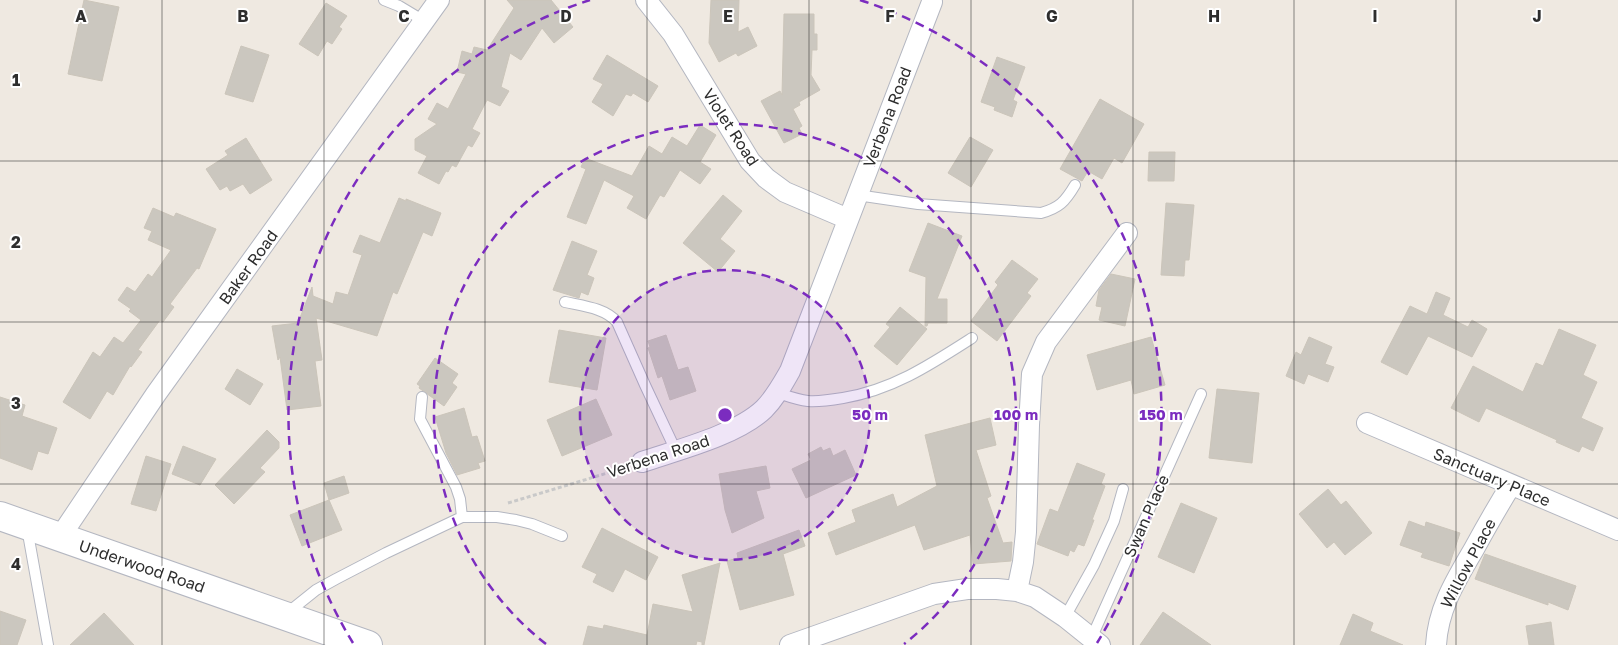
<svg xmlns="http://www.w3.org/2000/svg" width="1618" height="645" viewBox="0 0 1618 645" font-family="'Golos Text',sans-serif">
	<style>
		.building { fill: #cbc7bf; stroke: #cbc5ba }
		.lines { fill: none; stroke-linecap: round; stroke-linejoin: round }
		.lane-casing { stroke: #b4b7c1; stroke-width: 12 }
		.street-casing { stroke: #b4b7c1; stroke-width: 22 }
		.secondary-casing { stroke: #b4b7c1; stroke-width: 30 }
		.path { stroke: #c9c9c9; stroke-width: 3; stroke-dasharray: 4 2.5; stroke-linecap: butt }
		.lane { stroke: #fff; stroke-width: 10 }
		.street { stroke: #fff; stroke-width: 20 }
		.secondary { stroke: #fff; stroke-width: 28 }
		.grid { fill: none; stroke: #2e2e2e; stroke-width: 1; stroke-opacity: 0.55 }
		.ring { fill: none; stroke: #7b2cbf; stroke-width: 2.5; stroke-dasharray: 9 6 }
		.labels { text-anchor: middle; stroke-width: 4; stroke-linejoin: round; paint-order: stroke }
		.street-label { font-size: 16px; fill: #2e2e2e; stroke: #fff }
		.grid-label { font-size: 16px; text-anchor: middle; font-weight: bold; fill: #2e2e2e; stroke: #fff; stroke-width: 4; stroke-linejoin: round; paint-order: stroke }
		.centre { fill: #7b2cbf; stroke: #fff; stroke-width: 2.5 }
		.ring-label { font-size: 15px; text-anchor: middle; font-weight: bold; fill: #7b2cbf; stroke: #fff; stroke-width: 4; stroke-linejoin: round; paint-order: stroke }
	</style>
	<rect width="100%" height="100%" fill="#efe9e1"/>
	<path class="building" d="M84,0L119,7L102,81L68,74Z
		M507,0H551L573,27L554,43L542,28L521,60L510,53L501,87L509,91L500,106L487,100L472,129L480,133L472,147L468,145L456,167L452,165L448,172L446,171L439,184L418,173L427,156L415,150V139L437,124L428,119L437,103L448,109L466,74L457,72L462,51L472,54L474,47L487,50L514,8Z
		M711,0H739L738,32L748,27L757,46L738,56L736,53L719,62L709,43Z
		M326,3L347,16L339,27L342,29L332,44L327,41L318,56L299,44Z
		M784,14H814V34H817V50H812L811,75L820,90L799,102L800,105L793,109L802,126L799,128L802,134L784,143L761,101L780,91L782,95Z
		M241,46L269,55L253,102L225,94Z
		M607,55L658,86L648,102L633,93L631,96L626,94L613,116L592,102L603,84L593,79Z
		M997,57L1025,67L1013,100L1017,102L1012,117L994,110L995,107L981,102Z
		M1100,99L1144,124L1122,163L1114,158L1102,179L1088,171L1082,181L1060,169Z
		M700,125L716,135L700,162L711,169L700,184L680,170L664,197L660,195L646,219L627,208L634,196L604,180L586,224L567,217L586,169L581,167L585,158L632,176L649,146L662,154L672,137L687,146Z
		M970,137L993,150L971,187L948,173Z
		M246,138L272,180L250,194L243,184L230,191L227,186L220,190L206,169L228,155L225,151Z
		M1149,152H1175L1174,181H1148Z
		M723,195L742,211L720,239L735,251L718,272L683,243Z
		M399,198L406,201V199L441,213L432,236L423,232L397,294L393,292L377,336L316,318L322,360L315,361L321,406L287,410L280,357L278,360L272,326L298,323L312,287L313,296L333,304L336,292L348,295L362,255L353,252L360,235L380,243Z
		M1166,203L1194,205L1189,260H1185L1184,276L1161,275Z
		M153,208L174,217L176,213L216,229L199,269L197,268L170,304L174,307L163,322L160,320L138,350L142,352L131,367L130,366L113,395L107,391L90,419L63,402L93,352L100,357L114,337L123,343L141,320L129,311L131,309L118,300L127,287L135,292L148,274L152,277L171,250L148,240L152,231L144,228Z
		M928,223L962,236L937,299H947V323H928L927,326H925L926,277L909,271Z
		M572,241L597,251L587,275L594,278L588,295L581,292L579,298L553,290Z
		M1012,260L1038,279L1027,293L1031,296L997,341L971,321L998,285L995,282Z
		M1111,274L1135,279L1125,326L1099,320L1102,307L1096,306L1099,290Z
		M1436,292L1450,298L1443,315L1468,327L1472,320L1487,329L1472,357L1428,336L1407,375L1381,362L1410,306L1427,314Z
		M900,307L927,329L897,365L874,346L890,327L886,324Z
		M1559,329L1596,345L1583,375L1597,382L1581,418L1603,428L1593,451L1582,446L1579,452L1556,442L1557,440L1486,408L1479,422L1451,408L1473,366L1523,392L1536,363L1543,366Z
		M559,330L606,338L597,390L549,382Z
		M666,335L678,370L688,367L696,391L670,400L662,376L658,378L648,348L650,347L648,341Z
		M1151,337L1165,385L1134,394L1131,380L1097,390L1087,355Z
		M1309,337L1332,347L1325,364L1334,367L1328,382L1308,374L1304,384L1286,376L1296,352L1301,355Z
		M435,358L458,374L452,383L457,387L444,406L419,388L420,386L417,384Z
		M237,369L263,384L250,405L225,389Z
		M1217,389L1259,393L1252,463L1209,458Z
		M0,397L25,405L22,416L57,428L48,454L38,451L32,470L0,458Z
		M596,399L612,435L562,456L547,420Z
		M464,408L472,437L477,436L485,461L478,463L480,468L457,475L446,453L435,417Z
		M990,418L996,445L976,450L991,496L987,498L1003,543L1012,542L1011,561L973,564L970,535L924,550L915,525L836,555L828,533L856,522L852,510L893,494L897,507L937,486L925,435Z
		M267,430L279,442V448L260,468L265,472L234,504L215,485Z
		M183,446L216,459L200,485L172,474Z
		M821,447L823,451L830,448L833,456L845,450L856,475L806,498L792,469L811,460L808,454Z
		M146,456L171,464L156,511L131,504Z
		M1077,463L1105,474L1101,484L1105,486L1092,520H1094L1084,546L1078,544L1074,552L1070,550L1068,556L1037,544L1050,509L1058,512Z
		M766,466L770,488L756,491L764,518L732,533L725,510L719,474Z
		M344,476L349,493L329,500L324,483Z
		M1328,489L1341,505L1346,501L1372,533L1345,555L1334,542L1327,548L1299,514Z
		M329,500L342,530L302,546L290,515Z
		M1181,503L1217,518L1194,573L1158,557Z
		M1409,521L1425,527L1426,522L1460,533L1449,566L1421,557L1423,553L1400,545Z
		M602,528L658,557L646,580L625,569L613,592L593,582L597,574L582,567Z
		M799,530L805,546L783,554L794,595L740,610L727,561L738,558L737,553Z
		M1485,554L1576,586L1568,610L1548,602V605L1475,579Z
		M720,563L704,645H702V642L697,641L696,645H583L588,626L603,629L604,625L647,635L653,604L693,612L682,575Z
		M0,611L26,620L17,645H0Z
		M1163,612L1211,645H1140Z
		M104,613L134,645H70Z
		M1353,614L1373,623L1370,631L1403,645H1340Z
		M1551,622L1554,645H1529L1526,626Z"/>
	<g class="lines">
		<g class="lane-casing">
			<path id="lane" d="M384,0L399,6L424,21
				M857,195L918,204L1041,213C1059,208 1065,202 1075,185
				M565,302C583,306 605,308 617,322L645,385L676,451
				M778,393C787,396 798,400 808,401C819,402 831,400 843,398C892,390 930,365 972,338
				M422,397L420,419L456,487L460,499L462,517
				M27,528L48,645
				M286,614L316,590L336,579L386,553L462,517H497L516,520L532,524L562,536
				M1065,617L1094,565L1114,521L1123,489
				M1091,639L1201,394"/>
		</g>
		<g class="street-casing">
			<path id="street" d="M646,0L673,34L750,161L766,178L785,192L848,219
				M1367,423L1618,530
				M642,462C677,450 737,435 764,409C775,398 782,385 790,371L932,2
				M60,537L156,394L439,0
				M1017,591L1023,562L1026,532L1029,425L1032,374L1046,342L1127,233
				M790,645L934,594L967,589H997L1017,591L1035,597L1065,617L1100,645
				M1436,645C1438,608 1456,580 1474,549C1486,527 1498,506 1511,485"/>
		</g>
		<g class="secondary-casing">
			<path id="secondary" d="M0,516L368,645"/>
		</g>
		<path class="path" d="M508,503L624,468"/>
		<use href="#lane" class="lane"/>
		<use href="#street" class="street"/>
		<use href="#secondary" class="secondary"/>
	</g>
	<path class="grid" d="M162,0V645M324,0V645M485,0V645M647,0V645M809,0V645M971,0V645M1133,0V645M1294,0V645M1456,0V645M0,161H1618M0,322H1618M0,484H1618"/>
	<circle cx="725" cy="415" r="145" fill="#7b2cbf" fill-opacity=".12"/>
	<g class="ring">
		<circle cx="725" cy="415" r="145"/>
		<path d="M546 644A291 291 0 1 1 904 644"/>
		<path d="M353 643A436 436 0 0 1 590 0M860 0A436 436 0 0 1 1097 643"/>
	</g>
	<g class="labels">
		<g class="street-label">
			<text transform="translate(887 117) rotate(-69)" y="6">Verbena Road</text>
			<text transform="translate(731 127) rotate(57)" y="6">Violet Road</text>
			<text transform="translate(248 267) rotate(-54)" y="6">Baker Road</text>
			<text transform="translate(658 456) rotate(-18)" y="6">Verbena Road</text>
			<text transform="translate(1492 477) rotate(23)" y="6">Sanctuary Place</text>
			<text transform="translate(1146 516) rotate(-66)" y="6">Swan Place</text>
			<text transform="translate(1468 563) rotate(-62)" y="6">Willow Place</text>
			<text transform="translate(142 566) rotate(19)" y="6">Underwood Road</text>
		</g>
	</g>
	<g class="grid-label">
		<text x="81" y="22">A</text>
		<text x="243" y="22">B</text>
		<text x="404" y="22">C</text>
		<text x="566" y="22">D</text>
		<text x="728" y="22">E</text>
		<text x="890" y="22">F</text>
		<text x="1052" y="22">G</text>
		<text x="1214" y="22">H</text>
		<text x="1375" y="22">I</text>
		<text x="1537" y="22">J</text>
		<text x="16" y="86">1</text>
		<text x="16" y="248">2</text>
		<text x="16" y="409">3</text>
		<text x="16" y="570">4</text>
	</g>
	<circle cx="725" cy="415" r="8" class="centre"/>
	<g class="ring-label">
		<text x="870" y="420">50 m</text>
		<text x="1016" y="420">100 m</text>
		<text x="1161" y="420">150 m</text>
	</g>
</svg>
